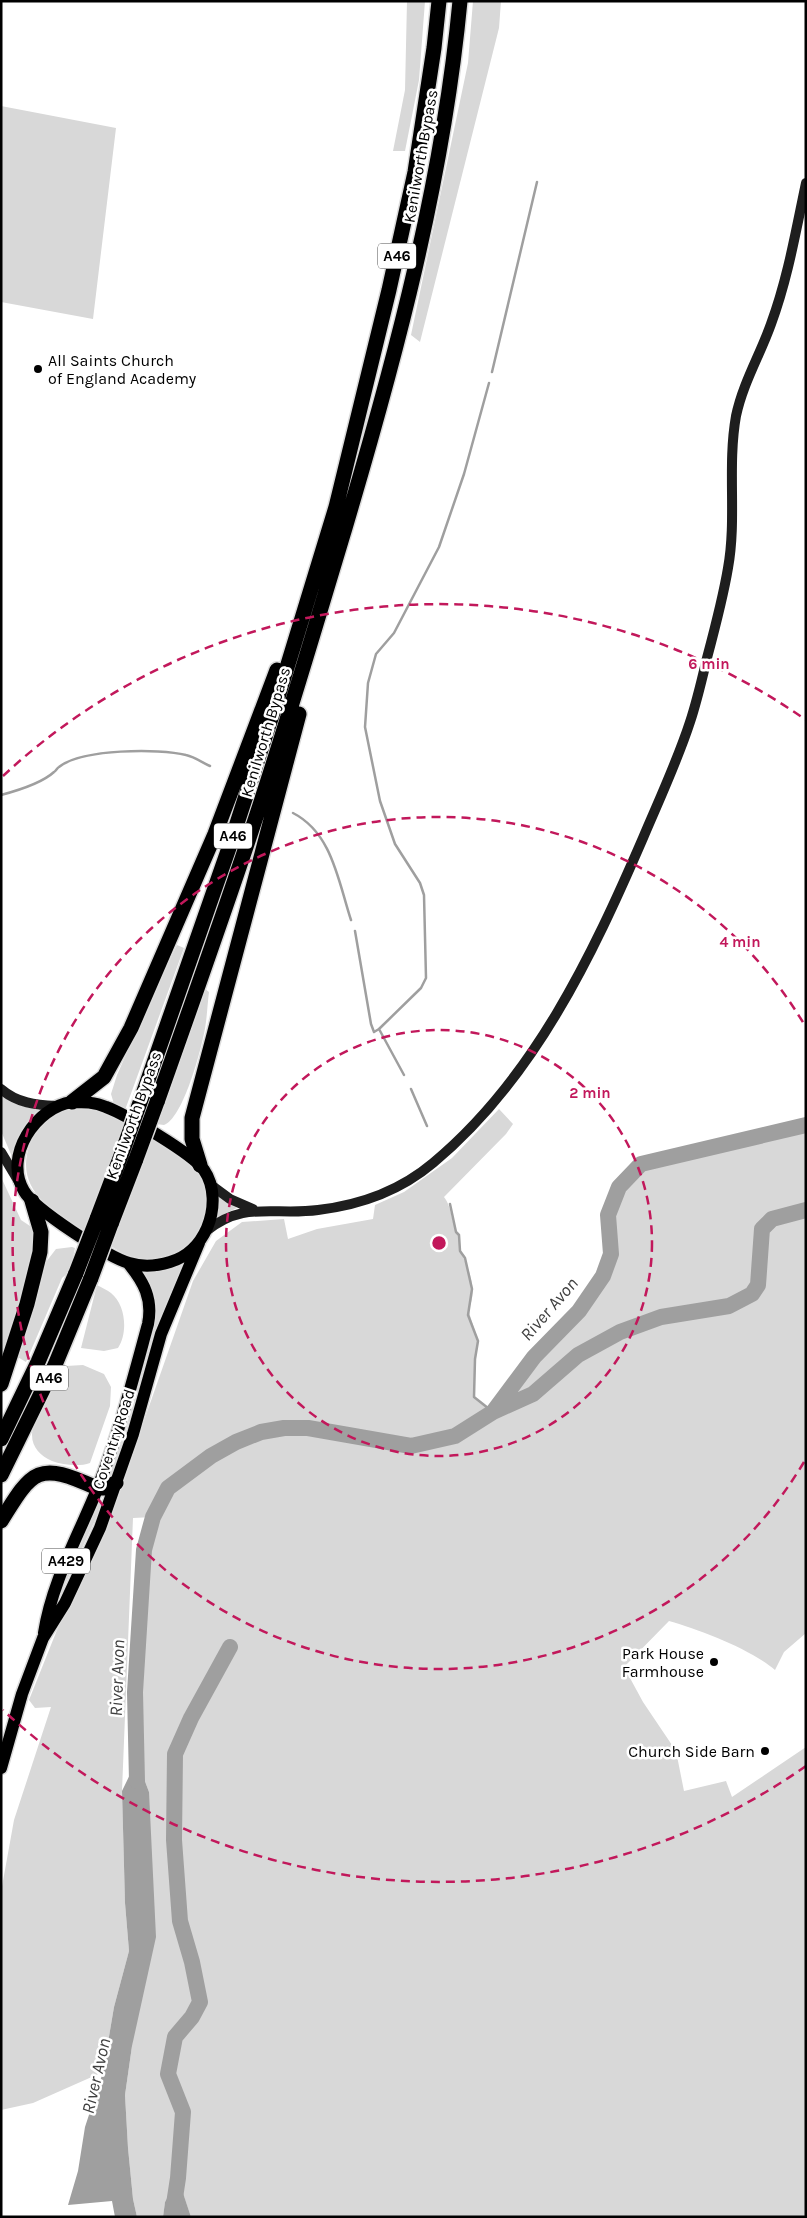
<svg xmlns="http://www.w3.org/2000/svg" width="807" height="2218" viewBox="0 0 807 2218" font-family="Karla,sans-serif">
	<style>
		.green { fill: #d8d8d8 }
		.water { fill: #9f9f9f }
		.lines { fill: none; stroke-linecap: round; stroke-linejoin: round }
		.stream { stroke: #9f9f9f; stroke-width: 2.5 }
		.river { stroke: #9f9f9f; stroke-width: 16 }
		.primary-casing { stroke: #dbdbdb; stroke-width: 15 }
		.highway-casing { stroke: #dbdbdb; stroke-width: 18 }
		.secondary { stroke: #1e1e1e; stroke-width: 10 }
		.primary { stroke: #000; stroke-width: 12 }
		.highway { stroke: #000; stroke-width: 15 }
		.highway-bridge-casing { stroke: #dbdbdb; stroke-width: 18; stroke-linecap: butt }
		.highway-bridge { stroke: #000; stroke-width: 15 }
		.ring { fill: none; stroke: #c2185b; stroke-width: 2.5; stroke-dasharray: 9 6 }
		.poi-dot { fill: #000; stroke: #fff; stroke-width: 2 }
		.labels { text-anchor: middle; stroke-width: 5; stroke-linejoin: round; paint-order: stroke }
		.shield { fill: #fff; stroke: #4c4c4c; stroke-width: 1 }
		.shield-label { font-size: 15px; font-weight: bold; fill: #000 }
		.street-label { font-size: 16px; fill: #000; stroke: #fff }
		.poi-label { font-size: 16px; fill: #000; stroke: #fff; text-anchor: end }
		.water-label { font-size: 18px; font-style: italic; fill: #404040; stroke: #fff }
		.centre { fill: #c2185b; stroke: #fff; stroke-width: 2.5 }
		.ring-label { font-size: 15px; text-anchor: middle; font-weight: bold; fill: #c2185b; stroke: #fff; stroke-width: 5; stroke-linejoin: round; paint-order: stroke }
	</style>
	<rect width="100%" height="100%" fill="#fff"/>
	<path class="green" d="M407,1H425L419,80L405,151H393L405,90Z
		M473,1H501L499,28L420,342L411,335L468,63Z
		M1,106L116,128L93,319L1,302Z
		M177,945L184,948L125,1110L114,1104L111,1094L117,1075L156,987Z
		M204,988L209,992C207,1007 207,1023 203,1038C199,1057 182,1119 164,1125L156,1124Z
		M1,1094L25,1107L39,1110C23,1123 16,1140 13,1159L1,1131Z
		M74,1107L100,1108L183,1155L199,1172L206,1188L207,1207L200,1231L190,1244L178,1253L160,1260H143L127,1256C111,1246 96,1237 80,1228C47,1208 13,1186 31,1141C38,1123 56,1111 74,1107Z
		M499,1109L513,1124L506,1134L444,1197C453,1208 451,1227 459,1235C460,1240 458,1246 460,1251C468,1266 479,1292 468,1309L478,1341L475,1359L474,1397L493,1412L534,1357L579,1311L603,1276L611,1254L608,1215L619,1187L641,1164L806,1125V1633L784,1652L775,1670C750,1649 701,1630 669,1621L624,1667L643,1702L676,1751L684,1791L726,1781L732,1797L806,1747V2217H191L178,2179L165,2202L163,2217H137L133,2199L128,2148L125,2095L132,2046L149,1792L137,1760L135,1692L144,1550L153,1517L133,1518L122,1791L125,1903L129,1951L114,2007L103,2072L33,2103L1,2110V1892L14,1820L51,1707L35,1708L29,1700L57,1630L106,1529L193,1281L216,1241L242,1222L284,1219L288,1239L317,1229L373,1219L375,1205L404,1192L452,1158Z
		M1,1177L21,1220L33,1228V1254L1,1369Z
		M217,1196L237,1208L216,1218Z
		M72,1247L75,1248L70,1271L62,1278L26,1362L16,1356L46,1262L56,1249Z
		M186,1260L152,1342L132,1412L109,1472L149,1338L141,1271Z
		M97,1285C101,1287 107,1290 111,1293C126,1305 128,1333 118,1348L104,1351L81,1348Z
		M83,1365L104,1374L111,1387L110,1406L90,1463C79,1467 63,1465 52,1461C41,1456 32,1448 32,1435C32,1420 58,1381 66,1366Z
		M100,1498L103,1502L98,1514L55,1606L53,1604Z"/>
	<path class="water" d="M137,1760L149,1792L156,1937L132,2046L125,2095L128,2148L133,2199L137,2217H115L112,2201L68,2205L78,2171L85,2127L103,2072L114,2007L129,1951L125,1903L122,1791Z
		M178,2178L191,2217H163L165,2202Z"/>
	<g class="lines">
		<path class="stream" d="M492,372L537,182
			M1,795C16,791 42,783 54,772C56,771 57,768 59,767C81,749 159,748 186,755C195,757 203,763 210,766
			M293,813C332,833 338,880 351,920
			M355,931L371,1024L374,1032L379,1029L404,1075
			M379,1029L421,988L426,978L424,895L420,883L395,844L380,801L365,727L368,683L376,654L394,633L439,547L464,474L489,383
			M411,1089L427,1126
			M450,1204L456,1232L459,1235L460,1251L465,1258L472,1289L468,1315L478,1341L475,1359L474,1397L493,1412"/>
		<path class="river" d="M493,1412L534,1357L579,1311L603,1276L611,1254L608,1215L619,1187L641,1164L806,1125
			M137,1781L135,1692L144,1550L153,1517L168,1488L211,1456L236,1442L261,1432L284,1428H308L411,1446L455,1436L493,1412L533,1394L578,1355L620,1332L661,1317L729,1306L752,1294L758,1285L762,1229L772,1219L806,1210
			M172,2217L178,2178L183,2112L168,2074L175,2037L192,2017L200,2002L192,1962L180,1921L174,1840L175,1754L191,1718L230,1647"/>
		<g class="primary-casing">
			<path id="primary" d="M72,1102C83,1102 95,1102 106,1107C125,1114 193,1154 204,1170C215,1186 215,1209 207,1228C200,1244 187,1257 170,1262C157,1266 142,1267 129,1263C108,1257 34,1209 24,1191C3,1156 36,1107 72,1102Z
				M44,1633C52,1581 79,1535 98,1487C119,1434 133,1379 148,1324C153,1299 144,1282 128,1263
				M1,1768L22,1694L43,1638L65,1603L100,1528L133,1434L161,1334L199,1243"/>
		</g>
		<g class="highway-casing">
			<path id="highway" d="M142,1097L230,845L278,697L336,507L389,290L415,172L434,48L439,1
				M72,1102L104,1077L131,1028L215,834L277,670
				M157,1102C191,1006 225,911 257,814C288,720 316,624 345,528C396,356 443,181 460,1
				M200,1165L192,1139V1118L299,714
				M97,1219L122,1153
				M111,1224L136,1159
				M1,1384L27,1304L40,1252L41,1232L32,1201
				M1,1439L38,1362L76,1273
				M1,1475L55,1365L91,1278
				M1,1521C33,1469 38,1461 97,1488H104L116,1483"/>
		</g>
		<path class="secondary" d="M1,1089C17,1103 36,1105 56,1106
			M1,1152L19,1182
			M211,1185L230,1199L253,1209
			M205,1232C244,1200 273,1216 318,1210C360,1205 401,1190 433,1163C534,1079 592,956 643,838C659,800 677,762 690,722C697,701 702,679 707,658C715,628 723,598 728,568C737,518 727,467 736,416C743,383 760,355 771,324C788,278 796,230 806,183"/>
		<use href="#primary" class="primary"/>
		<use href="#highway" class="highway"/>
		<g class="highway-bridge-casing">
			<path id="highway-bridge" d="M122,1153L142,1097
				M136,1159L157,1102
				M76,1273L97,1219
				M91,1278L111,1224"/>
		</g>
		<use href="#highway-bridge" class="highway-bridge"/>
	</g>
	<g class="ring">
		<circle cx="439" cy="1243" r="213"/>
		<path d="M804 1462A426 426 0 1 1 804 1024"/>
		<path d="M806 1766A639 639 0 0 1 3 1710M3 776A639 639 0 0 1 806 720"/>
	</g>
	<g class="poi-dot">
		<circle cx="38" cy="369" r="5"/>
		<circle cx="714" cy="1662" r="5"/>
		<circle cx="765" cy="1751" r="5"/>
	</g>
	<g class="labels">
		<g class="shield">
			<rect x="378" y="243.5" width="38" height="25" rx="4"/>
			<rect x="214" y="823.5" width="38" height="25" rx="4"/>
			<rect x="30" y="1365.5" width="38" height="25" rx="4"/>
			<rect x="42" y="1548.5" width="48" height="25" rx="4"/>
		</g>
		<g class="shield-label">
			<text x="397" y="261">A46</text>
			<text x="233" y="841">A46</text>
			<text x="49" y="1383">A46</text>
			<text x="66" y="1566">A429</text>
		</g>
		<g class="street-label">
			<text transform="translate(420 156) rotate(-80)" y="6">Kenilworth Bypass</text>
			<text transform="translate(265 732) rotate(-73)" y="6">Kenilworth Bypass</text>
			<text transform="translate(133 1115) rotate(-70)" y="6">Kenilworth Bypass</text>
			<text transform="translate(113 1439) rotate(-72)" y="6">Coventry Road</text>
		</g>
		<g class="poi-label">
			<text x="48" y="366" text-anchor="start">All Saints Church<tspan x="48" dy="18">of England Academy</tspan></text>
			<text x="704" y="1659">Park House<tspan x="704" dy="18">Farmhouse</tspan></text>
			<text x="755" y="1757">Church Side Barn</text>
		</g>
		<g class="water-label">
			<text transform="translate(549 1309) rotate(-49)" y="6">River Avon</text>
			<text transform="translate(117 1678) rotate(-88)" y="6">River Avon</text>
			<text transform="translate(96 2076) rotate(-77)" y="6">River Avon</text>
		</g>
	</g>
	<circle cx="439" cy="1243" r="8" class="centre"/>
	<g class="ring-label">
		<text x="709" y="669">6 min</text>
		<text x="740" y="947">4 min</text>
		<text x="590" y="1098">2 min</text>
	</g>
	<rect width="807" height="2218" fill="none" stroke="#000000" stroke-width="5"/>
</svg>
